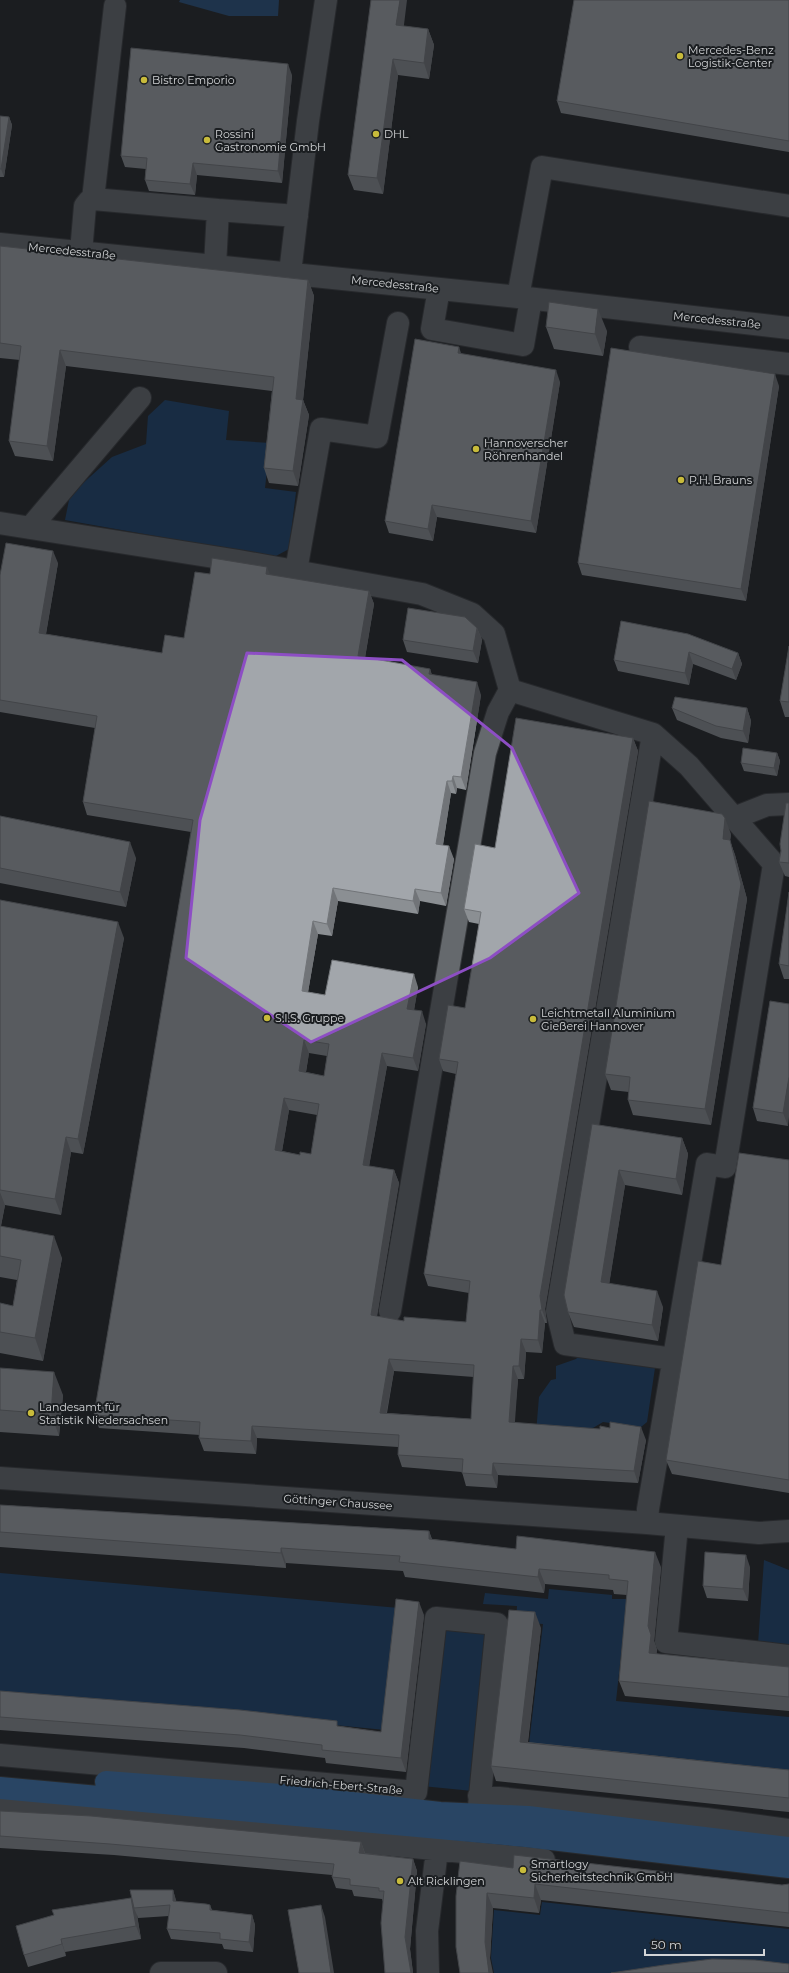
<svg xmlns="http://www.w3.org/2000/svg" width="789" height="1973" viewBox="0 0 789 1973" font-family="Montserrat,sans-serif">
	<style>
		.green { fill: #153f6d }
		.forest { fill: #234e7e }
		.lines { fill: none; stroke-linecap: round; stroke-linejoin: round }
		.minor-casing { stroke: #37393c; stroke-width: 24 }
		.major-casing { stroke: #37393c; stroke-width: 24 }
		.minor { stroke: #65696d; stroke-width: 22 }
		.major { stroke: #3a77b5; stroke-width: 22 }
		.wall { fill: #8b8f93; fill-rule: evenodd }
		.shaded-wall { fill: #717478 }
		.building { fill: #a2a6ab; stroke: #717478; fill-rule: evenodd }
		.marked { fill: none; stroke: #8d4ec4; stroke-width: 3; stroke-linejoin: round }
		.poi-dot { fill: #c8bb3b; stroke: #1b1e21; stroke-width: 1.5 }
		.labels { text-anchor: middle; stroke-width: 4; stroke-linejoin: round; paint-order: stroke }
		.poi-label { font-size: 11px; fill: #d3d5d7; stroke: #1b1e21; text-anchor: start }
		.street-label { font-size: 11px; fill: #d3d5d7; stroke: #1b1e21 }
	</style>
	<rect width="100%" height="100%" fill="#1b1e21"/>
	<path class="green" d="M165,400L229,411L226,440L270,443L265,488L296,492L289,549L274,557L65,520L70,495L112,457L146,444L148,416Z
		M584,1351L656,1361L647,1422L641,1427L603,1422L581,1435L536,1433L539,1397L551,1380L556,1379V1366L576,1359Z
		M764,1560L789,1570V1647L758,1644Z
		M0,1573L399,1608L385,1730L0,1692Z
		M549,1589L612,1595V1599H627L616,1701L789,1717V1780L528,1753L543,1624L516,1622L517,1606L483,1604L485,1593L548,1599Z
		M440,1624L490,1629L473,1791L422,1786Z
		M542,1902L789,1929V1973H494L491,1958L494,1910L540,1915Z"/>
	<path class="forest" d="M180,0H279L278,16H229L179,2Z"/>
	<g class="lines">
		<g class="minor-casing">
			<path id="minor" d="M93,199L115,6
				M218,210L297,216
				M0,244L518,297L789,328
				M81,252L85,206L89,201L93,199L218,210L215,266
				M290,273L308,121L326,0
				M439,289L432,329L523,345L531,299
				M518,297L542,167L789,206
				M640,347L789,364
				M0,523L239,561L422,594L472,614L494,634L510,690L653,734L689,766L774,864L725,1167L707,1164L648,1509L647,1523
				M30,528L140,398
				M296,571L321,429L377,437L398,323
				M653,734L557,1311L565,1344L673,1359
				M734,818L767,805L789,804
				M390,1311L485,753L498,712L510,690
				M0,1478L647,1523L759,1533L789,1531
				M677,1526L666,1642L789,1656
				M0,1755L416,1792L436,1618L497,1624L478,1816
				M479,1796L706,1819L789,1830
				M0,1806L544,1860
				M161,1973H216
				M428,1973L427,1931L439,1834"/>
		</g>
		<g class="major-casing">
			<path id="major" d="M106,1782L281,1795L440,1813L528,1817L789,1848
				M0,1788L526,1836L789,1867"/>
		</g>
		<use href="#minor" class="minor"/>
		<use href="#major" class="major"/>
	</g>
	<path class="wall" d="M789,0V152L561,113L557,101Z
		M404,26L428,29L434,45L429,79L398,75L383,194L354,190L348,175Z
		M292,75L282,183L197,175L195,195L149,191L145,180L146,169L125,167L121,156Z
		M0,116L9,117L12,125L4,177H0Z
		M0,246L308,280L314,296L303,400L309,415L298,486L269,483L264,468L272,391L66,366L53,461L15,456L9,441L20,360L0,358Z
		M546,327L607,331L603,356L554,349Z
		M461,354L560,382L536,533L437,517L433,541L389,533L385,521Z
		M779,386L746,601L582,575L578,563Z
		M58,563L46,634L162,653L184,638L210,574L270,575L369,591L374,604L365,658L430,669L432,675L481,695L466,790L457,788L456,794L451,793L443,845L454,859L446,906L420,901L418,914L338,901L332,936L318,934L308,992L325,995L418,987L414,1010L426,1024L418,1071L387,1066L369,1166L394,1170L399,1183L377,1316L404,1321L466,1322L469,1293L428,1286L424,1274L456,1074L443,1071L439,1059L465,1008L479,924L469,922L464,909L495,848L633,738L638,751L545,1309L547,1323H545L542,1353L526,1352L524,1379H518L514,1423L646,1440L638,1483L498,1475L497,1488L466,1486L462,1472L402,1467L398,1455V1447L257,1438L256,1454L204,1451L199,1438L200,1435L99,1428L94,1415L191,832L87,815L83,802L95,728L0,712V575ZM309,1053L327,1056L324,1076L306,1072ZM289,1110L317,1115L311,1154L300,1155L282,1151ZM394,1371L474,1377L471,1419L387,1413Z
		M621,621L738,653L742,664L736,680L693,664L689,685L618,671L614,660Z
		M477,628L482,640L478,663L407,652L403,640Z
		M789,646V717H785L780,701Z
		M672,708H747L751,721L748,743L721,738L677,720Z
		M777,753L780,761L777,776L744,771L741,763Z
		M789,803V877L785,876L779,862Z
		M0,816L136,858L126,907L0,883Z
		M731,834L730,841L735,855L747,899L711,1125L633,1115L628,1100L629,1092L611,1090L605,1074Z
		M789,892V979H784L779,964Z
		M0,900L124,938L83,1154L71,1152L61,1215L5,1205L1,1226L62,1258L43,1361L0,1353V1303L13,1306L17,1280L0,1277Z
		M770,1001L788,1126L757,1121L753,1108Z
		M592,1124L682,1138L688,1154L682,1195L625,1185L609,1284L663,1307L658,1341L574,1327L568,1312Z
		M789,1160V1493L672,1474L666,1460L721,1265Z
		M0,1368L63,1395L59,1436L0,1432Z
		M0,1505L429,1531L432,1539L661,1567L654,1641L657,1650L656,1654L789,1667V1711L625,1696L619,1681L627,1595L614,1594L613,1590L545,1584L544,1593L405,1577L403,1571L286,1563V1568L0,1547Z
		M750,1567L748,1601L707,1598L703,1586Z
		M424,1615L406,1772L326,1763L325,1758L244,1748L0,1730V1691L339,1726L381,1732Z
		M541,1628L528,1742L789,1770V1812L496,1781L491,1766Z
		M0,1811L361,1842L365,1853L413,1859L417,1871L410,1949L413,1973H385L383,1902L382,1899L354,1896L352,1890L336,1888L332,1877V1875L114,1855L0,1848Z
		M513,1868L782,1885L789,1884V1927L541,1900L539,1913L493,1908L490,1958L456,1896Z
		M173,1890L176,1901L210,1905L212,1910L252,1915L255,1925L253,1952L224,1949L222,1944L171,1939L167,1929L169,1916L138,1918L137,1915L141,1939L65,1952L66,1956L28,1967L24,1955L131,1898Z"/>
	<path class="shaded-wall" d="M400,0H407L402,41L396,25Z
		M428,29L434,45L429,79L424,63Z
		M393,59L398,75L383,194L377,178Z
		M288,64L292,75L282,183L278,171Z
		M9,117L12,125L4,177L1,169Z
		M193,163L197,175L195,195L190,184Z
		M308,280L314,296L303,400L309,415L298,486L293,471L296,399Z
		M598,309L607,331L603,356L595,334Z
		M459,347L463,359L458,353Z
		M60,350L66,366L53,461L47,446Z
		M556,370L560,382L536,533L531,521Z
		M775,374L779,386L746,601L741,589Z
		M432,505L437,517L433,541L428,529Z
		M53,551L58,563L44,645L39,633Z
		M267,567L272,580L266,574Z
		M369,591L374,604L363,669L358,656Z
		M477,628L482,640L478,663L473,651Z
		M689,652L693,664L689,685L685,673Z
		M738,653L742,664L736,680L732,669Z
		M430,669L434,682L429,674Z
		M477,682L481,695L466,790L461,777Z
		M747,708L751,721L748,743L743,731Z
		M633,738L638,751L545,1309L547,1323L542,1310L540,1296Z
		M777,753L780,761L777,776L774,768Z
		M453,776L457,788L456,794L452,781Z
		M447,781L451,793L441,857L436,844Z
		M725,818L731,834L730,841L735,855L747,899L711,1125L705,1109L723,839Z
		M130,842L136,858L126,907L120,892Z
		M449,846L454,859L446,906L441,893Z
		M333,888L338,901L332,936L327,924Z
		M415,889L420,901L418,914L413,901Z
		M313,921L318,934L306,1004L302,991Z
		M118,922L124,938L83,1154L78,1139Z
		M414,974L418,987L412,1022L407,1009Z
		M422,1011L426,1024L418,1071L413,1058Z
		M304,1040L309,1053L304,1084L299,1071Z
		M382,1053L387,1066L367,1178L363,1165Z
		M789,1077V1117L788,1126L783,1113Z
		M284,1098L289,1110L280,1163L275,1150Z
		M66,1137L71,1152L61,1215L55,1199Z
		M682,1138L688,1154L682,1195L676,1179Z
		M394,1170L399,1183L375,1328L371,1315Z
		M619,1170L625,1185L607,1298L601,1282Z
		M0,1192L5,1205L0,1230Z
		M54,1236L62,1258L43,1361L35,1338Z
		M657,1291L663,1307L658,1341L652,1325Z
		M540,1310L545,1323L542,1353L538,1340Z
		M521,1339L526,1352L524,1379L519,1366Z
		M389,1359L394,1371L384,1426L380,1413Z
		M513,1366L518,1379L514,1435L509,1422Z
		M54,1372L63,1395L59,1436L51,1414Z
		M252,1426L257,1438L256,1454L251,1441Z
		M641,1427L646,1440L638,1483L634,1471Z
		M493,1463L498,1475L497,1488L492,1475Z
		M429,1531L434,1547L429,1539Z
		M281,1548L286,1563V1568L281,1553Z
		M655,1552L661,1567L654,1641L657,1650L655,1668L649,1653L648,1626Z
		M746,1555L750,1567L748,1601L743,1589Z
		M539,1569L545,1584L544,1593L538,1577Z
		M419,1602L424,1615L406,1772L401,1758Z
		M535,1612L541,1628L526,1757L520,1742Z
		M361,1842L365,1854L359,1853Z
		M413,1859L417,1871L410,1949L413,1973H411L405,1937Z
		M535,1884L541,1900L539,1913L534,1898Z
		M173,1890L176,1900L177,1911L173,1901Z
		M487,1893L493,1908L490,1958L493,1973H489L485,1942Z
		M131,1898L135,1908H134L137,1915L141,1939L136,1926Z
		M321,1905L325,1917L334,1973H331Z
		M252,1915L255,1925L253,1952L249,1942Z
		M61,1939L65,1952L66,1956L62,1944Z"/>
	<path class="building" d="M371,0H400L396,25L428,29L424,63L393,59L377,178L348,175Z
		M574,0H789V141L557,101Z
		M131,48L288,64L278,171L193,163L190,184L145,180L147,158L121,156Z
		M0,116L9,117L1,169H0Z
		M0,246L308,280L296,399L303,400L293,471L264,468L274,377L60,350L47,446L9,441L21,346L0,343Z
		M549,302L598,309L595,334L546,327Z
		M415,339L459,347L458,353L556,370L531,521L432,505L428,529L385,521Z
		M611,348L775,374L741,589L578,563Z
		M6,543L53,551L39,633L162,653L165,635L184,638L195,572L210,574L212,558L267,567L266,574L369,591L358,656L430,669L429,674L477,682L461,777L453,776L452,781H447L436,844L449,846L441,893L415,889L413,901L333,888L327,924L313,921L302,991L325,995L332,960L414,974L407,1009L422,1011L413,1058L382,1053L363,1165L394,1170L371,1315L404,1321V1317L466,1322L470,1281L424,1274L458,1062L439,1059L448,1005L465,1008L481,912L464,909L475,844L495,848L516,718L633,738L540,1296L542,1310H540L538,1340L521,1339L519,1366H513L509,1422L600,1429V1426L610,1428V1422L641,1427L634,1471L493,1463L492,1475L462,1473L463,1459L398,1455L399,1435L252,1426L251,1441L199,1438L200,1422L94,1415L193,820L83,802L97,716L0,700V575ZM304,1040L329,1044L324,1076L299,1071ZM284,1098L319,1104L311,1154L300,1152V1155L275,1150ZM389,1359L474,1365L471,1419L380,1413Z
		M408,608L465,617L477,628L473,651L403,640Z
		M621,621L688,634L738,653L732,669L689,652L685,673L614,660Z
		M789,646V702L780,701Z
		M675,697L747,708L743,731L716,726L672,708Z
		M743,748L777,753L774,768L741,763Z
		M649,801L722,814L725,818L723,839L730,840L741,884L705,1109L628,1100L630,1077L605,1074Z
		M786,803H789V863L779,862L781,851L780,844Z
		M0,816L130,842L120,892L0,868Z
		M789,892V966L779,964Z
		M0,900L118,922L78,1139L66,1137L55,1199L0,1190Z
		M770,1001L789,1004V1077L783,1113L753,1108Z
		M592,1124L682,1138L676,1179L619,1170L601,1282L657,1291L652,1325L568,1312L564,1295Z
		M739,1153L789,1160V1480L666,1460L698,1261L721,1265Z
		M0,1226L54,1236L35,1338L0,1332V1303L13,1306L21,1260L0,1256Z
		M0,1368L54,1372L51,1414L0,1410Z
		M0,1505L429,1531V1539L516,1549L517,1536L655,1552L648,1626L651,1635L649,1653L789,1667V1697L619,1681L628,1581L609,1579V1575L539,1569L538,1577L399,1562L400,1556L281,1548V1553L0,1532Z
		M705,1552L746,1555L743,1589L703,1586Z
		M396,1599L419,1602L401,1758L322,1750V1745L240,1735L0,1717V1691L240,1710L337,1721V1726L381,1732Z
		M509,1610L535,1612L520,1742L789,1770V1798L491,1766Z
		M0,1811L91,1816L361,1842L359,1853L413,1859L405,1937L411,1973H385L384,1961L381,1923L384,1891H379V1888L350,1885V1879L332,1877L334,1864L110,1844L0,1836Z
		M514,1855L782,1885L789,1884V1913L535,1884L534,1898L487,1893L485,1942L489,1973H460L456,1947V1896L460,1861L513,1868Z
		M130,1890H173V1901L206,1904L210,1905V1910L252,1915L249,1942L220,1939V1933L167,1929L170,1905L134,1908Z
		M131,1898L136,1926L61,1939L62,1944L24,1955L16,1926L54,1915L52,1910Z
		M321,1905L331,1973H299L288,1910Z
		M712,1959L755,1960L789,1964V1973H611L664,1965Z"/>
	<path d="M0 0H789V1973H0ZM247,653L402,660L512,748L579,893L490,958L311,1042L186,958L200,820Z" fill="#1b1e21" fill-opacity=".55" fill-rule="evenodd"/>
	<path class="marked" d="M247,653L402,660L512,748L579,893L490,958L311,1042L186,958L200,820Z"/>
	<g class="poi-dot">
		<circle cx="680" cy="56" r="4"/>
		<circle cx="144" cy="80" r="4"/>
		<circle cx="376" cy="134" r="4"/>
		<circle cx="207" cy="140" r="4"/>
		<circle cx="476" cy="449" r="4"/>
		<circle cx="681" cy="480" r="4"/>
		<circle cx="267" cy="1018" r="4"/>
		<circle cx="533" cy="1019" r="4"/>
		<circle cx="31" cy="1413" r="4"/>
		<circle cx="523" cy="1870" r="4"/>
		<circle cx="400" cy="1881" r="4"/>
	</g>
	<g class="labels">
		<g class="poi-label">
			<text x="688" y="54">Mercedes-Benz<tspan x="688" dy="13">Logistik-Center</tspan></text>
			<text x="152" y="84">Bistro Emporio</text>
			<text x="215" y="138">Rossini<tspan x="215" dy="13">Gastronomie GmbH</tspan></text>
			<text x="384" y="138">DHL</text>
			<text x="484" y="447">Hannoverscher<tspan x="484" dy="13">Röhrenhandel</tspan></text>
			<text x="689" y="484">P.H. Brauns</text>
			<text x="541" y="1017">Leichtmetall Aluminium<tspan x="541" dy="13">Gießerei Hannover</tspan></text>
			<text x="275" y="1022">S.I.S. Gruppe</text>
			<text x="39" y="1411">Landesamt für<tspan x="39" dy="13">Statistik Niedersachsen</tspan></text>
			<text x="531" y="1868">Smartlogy<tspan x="531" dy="13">Sicherheitstechnik GmbH</tspan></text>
			<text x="408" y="1885">Alt Ricklingen</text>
		</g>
		<g class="street-label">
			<text transform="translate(72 251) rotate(6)" y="4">Mercedesstraße</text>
			<text transform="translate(395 284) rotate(6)" y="4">Mercedesstraße</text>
			<text transform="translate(717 320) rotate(6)" y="4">Mercedesstraße</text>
			<text transform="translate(338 1502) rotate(4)" y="4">Göttinger Chaussee</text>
			<text transform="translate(341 1785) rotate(5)" y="4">Friedrich-Ebert-Straße</text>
		</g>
	</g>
	<path d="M645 1949v6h119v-6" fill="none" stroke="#d3d5d7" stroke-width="2"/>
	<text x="651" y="1949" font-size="12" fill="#d3d5d7" stroke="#1b1e21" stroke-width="3" paint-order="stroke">50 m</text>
</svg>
